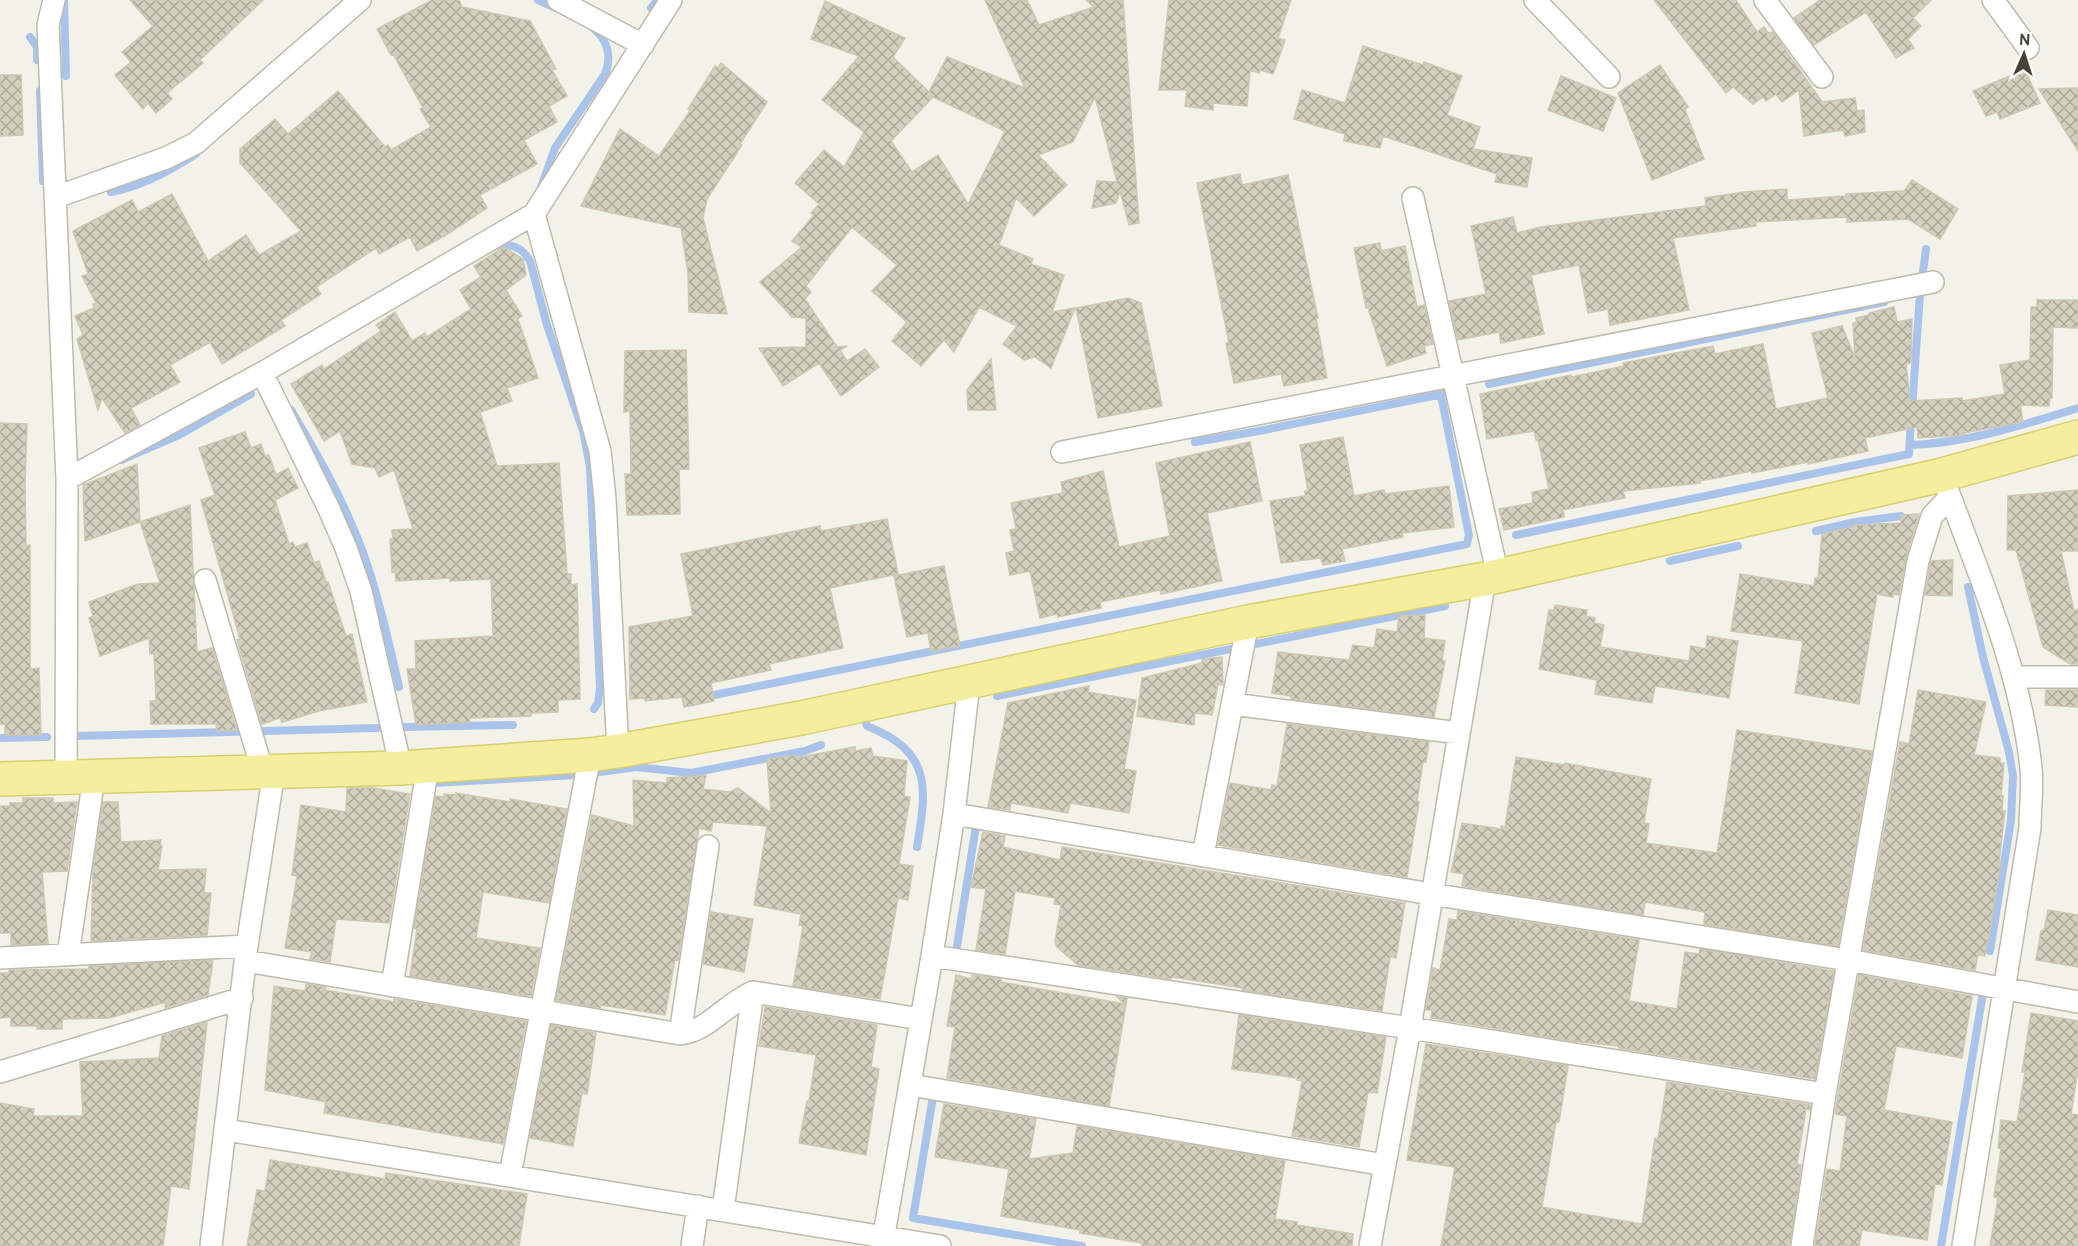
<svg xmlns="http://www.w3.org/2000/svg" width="2078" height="1246" viewBox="0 0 2078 1246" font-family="Overpass,sans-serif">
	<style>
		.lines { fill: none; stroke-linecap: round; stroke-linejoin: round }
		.stream { stroke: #aac3ea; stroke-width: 8 }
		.building { fill: url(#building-cross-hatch); stroke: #cdc8b2; stroke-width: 1.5; fill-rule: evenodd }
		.street-casing { stroke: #bdbbac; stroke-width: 24 }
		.primary-casing { stroke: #d9cf6f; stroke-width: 36 }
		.street { stroke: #fff; stroke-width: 21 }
		.primary { stroke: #f5ee9e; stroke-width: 33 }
	</style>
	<defs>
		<pattern id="building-cross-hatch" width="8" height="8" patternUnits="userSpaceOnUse" patternTransform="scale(1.5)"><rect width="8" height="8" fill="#d3cfbf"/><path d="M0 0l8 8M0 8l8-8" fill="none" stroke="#adaa9c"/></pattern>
	</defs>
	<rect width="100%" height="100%" fill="#f3f2e8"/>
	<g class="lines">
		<path class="stream" d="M64,0L66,76
			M538,0L556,8
			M651,8L658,0
			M30,37L37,47V60
			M40,91L43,181
			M540,190L555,148L605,74C612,57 608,40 593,28
			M111,192C141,187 170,171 196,154
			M493,246C509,243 522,246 530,261L547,325L583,431L590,467L600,688L598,703L594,709
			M1489,384L1884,302
			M1912,409L1920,294L1926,249
			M291,410C321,460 350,512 368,567C381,606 390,647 399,687
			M1195,442L1259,431L1443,394
			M1910,445C1968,443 2023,425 2078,408
			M121,460L179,435L251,394
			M1816,531L1855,522L1901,516
			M1516,535L1909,454L1911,420
			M1670,561L1738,546
			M1968,587L1983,657L2009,752L2013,776L2011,820L1990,951
			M714,695L1467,544L1469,535L1441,395
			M997,696L1445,606
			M865,720L867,726C932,752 927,787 917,847
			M404,727L513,725
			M77,736L378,728
			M0,738L47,737
			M593,773L636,767L691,773L805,751L821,745
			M432,783L577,775
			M957,946L976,826L982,827
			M933,1097L913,1218L1082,1246
			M1941,1246L1983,993"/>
	</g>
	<path class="building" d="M130,0H263L200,60L203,63L167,93L172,99L156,113L148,103L143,109L115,75L131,62L122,52L153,26Z
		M432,0H459L462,7L530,21L556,69L552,70L567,96L549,106L557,122L524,140L537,164L480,195L487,208L446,235L417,251L410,237L379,254L376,248L316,287L321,294L281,320L285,326L222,364L210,342L170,365L180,382L131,408L140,425L125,433L102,398L98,410L77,339L83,335L75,316L94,308L93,304L96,303L82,276L88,274L73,231L132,200L138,212L172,194L208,261L246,235L259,255L301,231L240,163V149L275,119L288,134L338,91L385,147L388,145L391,150L431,127L420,109L423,108L393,54L391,55L377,29Z
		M985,0H1027L1039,25L1094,7L1086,0H1123L1139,223L1129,225L1120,191L1116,203L1092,208L1097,181L1117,182L1095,97L1073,142L1038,155L1067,185L1034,216L1016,198L999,245L1033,259L1031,264L1064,275L1052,312L1075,308L1051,368L1035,357L1024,360L1003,344L1017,326L979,307L954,352L944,340L921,366L892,341L907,322L872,291L897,265L852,227L806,286L811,292L805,299L837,347L847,346L840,350L847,361L865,349L879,367L841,396L819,363L783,386L759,348L806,347V318L792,317L760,282L802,247L792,241L814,215L811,213L819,204L795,183L824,150L844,167L864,132L822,100L859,56L811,39L825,1L905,38L893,57L929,92L947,57L1025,88ZM933,97L1005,131L968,204L938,155L912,172L891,141Z
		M1169,0H1291L1278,38L1285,40L1273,74L1260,70L1259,73L1250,70L1247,106L1213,103V110L1185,106L1187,90H1159Z
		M1654,0H1736L1757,32L1764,27L1768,33L1773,32L1822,102L1855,98L1857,111L1864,110L1865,132L1845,136L1843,130L1804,136L1799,90L1782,102L1776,94L1766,101L1763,97L1753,104L1733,87L1726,93Z
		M1820,0H1931L1913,18L1921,26L1908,39L1914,48L1896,58L1866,12L1814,45L1794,18Z
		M1363,46L1423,65L1424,62L1462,76L1447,115L1480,127L1473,149L1532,158L1527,187L1495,182L1497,174L1383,136L1380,148L1344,141L1345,134L1294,119L1302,90L1345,103Z
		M721,63L767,102L740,144L742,145L707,199L703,218L727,314L689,312L688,273L681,228L581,206L620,129L659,156L690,111L688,109L715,66L718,68Z
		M1660,65L1688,107L1685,110L1704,159L1652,180L1618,93Z
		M2025,70L2040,103L2000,119L1997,112L1986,116L1973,91Z
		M0,75H21L23,135L0,136Z
		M1561,76L1616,98L1603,131L1548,110Z
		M2078,88V151L2039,89Z
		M1240,174L1242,185L1288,175L1318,318H1316L1327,378L1284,386L1281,374L1234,383L1226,343H1229L1197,183Z
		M1912,180L1958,209L1940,239L1908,219L1847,222V217L1755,222L1756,226L1673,238L1689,310L1610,325L1608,309L1588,313L1579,265L1531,275L1544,334L1501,343L1499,332L1458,340L1449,301L1486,294L1471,226L1513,217L1517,233L1541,227L1706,206L1705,198L1744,192L1787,189V200L1846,196V194L1904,191Z
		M1380,243L1381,251L1405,246L1417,307L1424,305L1433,344L1424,346L1426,353L1387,366L1368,308H1366L1354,248Z
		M504,247L523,259L526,275L506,290L522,316L518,319L538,378L507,388L512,401L480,412L497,466L559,463L567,574H571V585L577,584L580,699L558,700V712L531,713V716L469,718L470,722L416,725L407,669H416L415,641L493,636L491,579L450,581V578L396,581L395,571L392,572L390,539H393L392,530L413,529L394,470L379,477L375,468L352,464L340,431L324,441L291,384L322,365L324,369L381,331L376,325L395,312L412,341L425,333L427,337L471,309L460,290L481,277L474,266Z
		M1128,298L1141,303L1162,406L1098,418L1076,308Z
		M2037,300H2078V328L2053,327L2052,398H2050L2049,406L2020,405L2023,422L1964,433L1965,435L1918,438L1917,427L1865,438L1868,451L1808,464V462L1752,473V471L1700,481V483L1623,491L1625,498L1563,510L1564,517L1504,530L1499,509L1533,503L1532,492L1549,489L1538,440H1536L1534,431L1487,439L1480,394L1571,375L1572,377L1624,366L1623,363L1665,355L1713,346L1715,354L1763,344L1776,409L1828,398L1812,333L1842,326L1855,358L1853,323L1857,322L1856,318L1869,315V313L1894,307L1897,322L1912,319L1911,363L1906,364L1910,401L1962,398V401L2005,394L2000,365L2030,360L2031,307H2037Z
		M686,350L689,469H679L680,514L627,515L625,474H631L630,411L624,412L625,351Z
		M991,359L996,410H968L967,390Z
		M0,423L27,424L25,484L26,546L30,545V669L39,668L41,735H5V724H0Z
		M245,432L251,448L261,444L265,456L269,455L276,475L288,468L298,488L275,500L289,544L293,542L295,547L307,543L314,563L319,561L326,582H328L346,636L352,634L367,702L319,711L282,722L280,718L262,724L237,640L240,639L201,500L215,495L199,448Z
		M1343,437L1354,496L1384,490L1385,494L1449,486L1454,527L1402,533L1403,537L1342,549L1345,561L1323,565L1321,558L1281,563L1270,501L1305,496V491H1308L1300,445Z
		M1250,442L1262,501L1207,513L1222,581L1161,594L1160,590L1100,602L1101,608L1058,617L1057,614L1040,618L1030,571L1010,575L1006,553L1014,551L1010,530L1016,529L1011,503L1063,493L1061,482L1103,471L1119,547L1170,536L1156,463Z
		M137,464L140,522L85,541L83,485Z
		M2078,490V551H2061L2074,611L2078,609V664H2070L2043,647L2016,550H2007L2008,496Z
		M190,505L197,652L212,648L237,730L217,731L216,724H151L150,701H156L154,654H150L149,638L100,656L89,618L93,616L89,602L138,584L160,583L140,522Z
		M1919,514L1906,557L1899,595L1893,594V597L1877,594L1859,704L1795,693L1803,641L1731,631L1740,574L1814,586L1815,578H1818L1822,534L1854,527V525L1901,523V515Z
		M887,519L898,574L830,588L843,648L769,664L771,670L711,683L714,701L684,707L682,697L645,701V698L630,699L629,627L693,616L681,554L820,526L821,531Z
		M1953,560L1952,596L1925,595L1931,561Z
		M944,566L960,646L931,651L928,633L907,637L894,576Z
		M1555,605L1587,610L1586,616L1595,618L1594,623L1604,625L1600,647L1689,661L1691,646L1706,649L1707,636L1738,641L1729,698L1655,686L1652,703L1595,694L1597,680L1539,669L1549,610H1554Z
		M1425,615L1424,638L1445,641L1442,660L1445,661L1434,717L1291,699V696L1272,693L1278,652L1349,660L1353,645L1374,648L1377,629L1397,632L1399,616Z
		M1222,657L1223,685L1218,684L1212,715L1195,713L1194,725L1137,716L1142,678L1202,663V659Z
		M1089,686L1088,692L1136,700L1124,769L1136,771L1129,813L1070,803L1068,813L1011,803L1010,810L988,807L1008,703Z
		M1918,690L1986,702L1974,755L2000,758V763H2004L2001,796H2003L2002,811H2005L1999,862H2001L1988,942H1987L1985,956L1978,955L1975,970L1863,950L1900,742L1909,744Z
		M2046,690H2078V707L2045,705Z
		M1287,724L1429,742L1426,762H1423L1417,801L1419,802L1407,877L1218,845L1230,783L1271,790L1272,785L1277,786Z
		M1737,730L1872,751L1838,946L1704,924L1705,912L1645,902L1643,915L1462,886L1464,874L1451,872L1462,823L1501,829V826L1505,827L1516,757L1564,765L1565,763L1651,779L1644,823L1649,824L1646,843L1717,853Z
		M855,747V751L871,748L873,756L907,761L904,796L910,797L899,864L913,866L908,900L898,898L880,999L793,986L803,926L799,925L801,914L754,905L767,826L713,822L711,831L699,828L678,960L675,959L665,1015L601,1005L600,1008L556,1000L592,815L634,826L633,780L667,783V778L706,775L703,789L730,792L738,788L771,813L767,759L795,755V758Z
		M347,788H373L410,794L389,923L336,919L330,962L310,959L312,952L285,948L297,876L292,875L301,805L346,812Z
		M456,793L510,802V799L567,809L549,903L483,892L476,938L540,948L531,996L410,976L417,929L414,928L436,796L444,797V794L456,795Z
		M23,798H53V803L77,802L67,871L42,872L48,943L11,945V933H0V806H10V803H23Z
		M103,802H118L121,842L161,840L160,846H162L158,870L206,869L204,893H211L207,935L91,941L93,871Z
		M983,832L1005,836L1003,847L1060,860L1062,847L1405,903L1396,958L1390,957L1382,1011L1242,990L1243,988L1172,977L1171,979L1078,965L1057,947L1055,942L1061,905L1054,904L1055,898L1015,891L1005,954L976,950L986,889L971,887Z
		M2048,910L2078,915V967L2036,960L2041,931L2044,930Z
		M1458,911L1639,940L1629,1001L1677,1009L1685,952L1699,954L1700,949L1834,971L1815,1079L1619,1048V1046L1572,1041L1431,1018L1432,1010H1426L1433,968L1440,970L1449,919L1457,920Z
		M711,912L753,919L744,972L703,964Z
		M213,960L208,995L165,1008L166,1002L109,1018L62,1019V1029H37V1026H11V1017L0,1018V973H9V970L89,969V966Z
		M956,975L971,979L972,975L1001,979V982L1125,1004L1117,997L1127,998L1109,1106L947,1078L955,1027L947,1026Z
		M1859,975L1972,996L1962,1058L1896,1046L1884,1110L1952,1122L1942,1185L1935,1184L1927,1240L1862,1230L1859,1246H1815L1827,1169L1840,1171L1847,1116L1835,1114Z
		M306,984L326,987L325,990L394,1002V999L407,1001L526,1021L503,1144L324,1113L326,1102L265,1090L274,986L305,991Z
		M765,1007L877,1025L871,1067L879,1069L866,1155L799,1143L807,1101H809L816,1055L759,1046Z
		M2031,1013L2078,1021V1069L2071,1114L2078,1115V1246H1990L1998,1198L1994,1197L2001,1149L1998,1148L2001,1120L2017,1122L2025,1072H2022Z
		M1239,1015L1386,1037L1377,1093L1368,1092L1359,1147L1292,1136L1302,1081L1297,1080V1078L1232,1069Z
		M207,1022L189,1189L171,1186L163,1246H0V1103L34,1109L33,1116H83L80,1062L159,1058L162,1036Z
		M551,1025L596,1033L587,1094L582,1093L573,1146L530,1138Z
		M1426,1044L1568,1066L1559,1122H1556L1542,1207L1588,1215L1642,1224L1655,1138L1658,1139L1667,1082L1810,1105V1110L1806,1109L1797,1164L1801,1165L1790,1246H1441L1455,1167L1407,1160Z
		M944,1104L1036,1119L1029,1159L1073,1153L1077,1126L1285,1161L1275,1219L1297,1222V1225L1353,1234L1352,1246H1142V1243L1080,1233V1230L1001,1216L1009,1169L935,1157Z
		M270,1160L385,1179L386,1173L527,1194L519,1246H247L257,1190L265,1191Z"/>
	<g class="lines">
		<g class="street-casing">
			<path id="street" d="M54,0L48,25L67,479L66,778
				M558,0L643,45
				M1535,0L1609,77
				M1765,0L1822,77
				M1993,0L2028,48
				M56,197L166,158L196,143L360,0
				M1413,198L1498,576
				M262,373L328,507L346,548L361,591L401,768
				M1062,452L1933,282
				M1942,475C1977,570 2020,666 2031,768C2033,787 2030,808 2030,828L1963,1246
				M67,479L262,373L534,214
				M205,580L263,772
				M2015,677H2078
				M1232,704L1459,733
				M618,751L605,499L600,451L534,214L671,0
				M954,814L1431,894L1848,960L2078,1002
				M1203,855L1248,622
				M68,955L94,777
				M932,956L1410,1028L1825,1094
				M0,958L247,946
				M246,961L680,1034C708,1031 727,1003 753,992L921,1019
				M392,986L428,766
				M680,1034L708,846
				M0,1072L242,998
				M910,1085L1385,1165
				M226,1130L940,1246
				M510,1175L590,755
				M723,1210L753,992
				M211,1246L247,946L274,772
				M692,1246L698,1206
				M882,1246L932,956L954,814L969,683
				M1370,1246L1410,1028L1485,579
				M1802,1246L1825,1094L1918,561L1932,516L1950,497"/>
		</g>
		<g class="primary-casing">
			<path id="primary" d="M0,779L401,768L590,755L618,751L801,718L1248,622L1485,579L1942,475L2078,437"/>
		</g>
		<use href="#street" class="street"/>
		<use href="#primary" class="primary"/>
	</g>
	<g transform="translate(2024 54) rotate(3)" stroke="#ffffff" stroke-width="4.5" paint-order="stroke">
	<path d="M0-4.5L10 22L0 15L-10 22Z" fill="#454337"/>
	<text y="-9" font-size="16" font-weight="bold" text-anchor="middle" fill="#454337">N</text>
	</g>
</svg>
